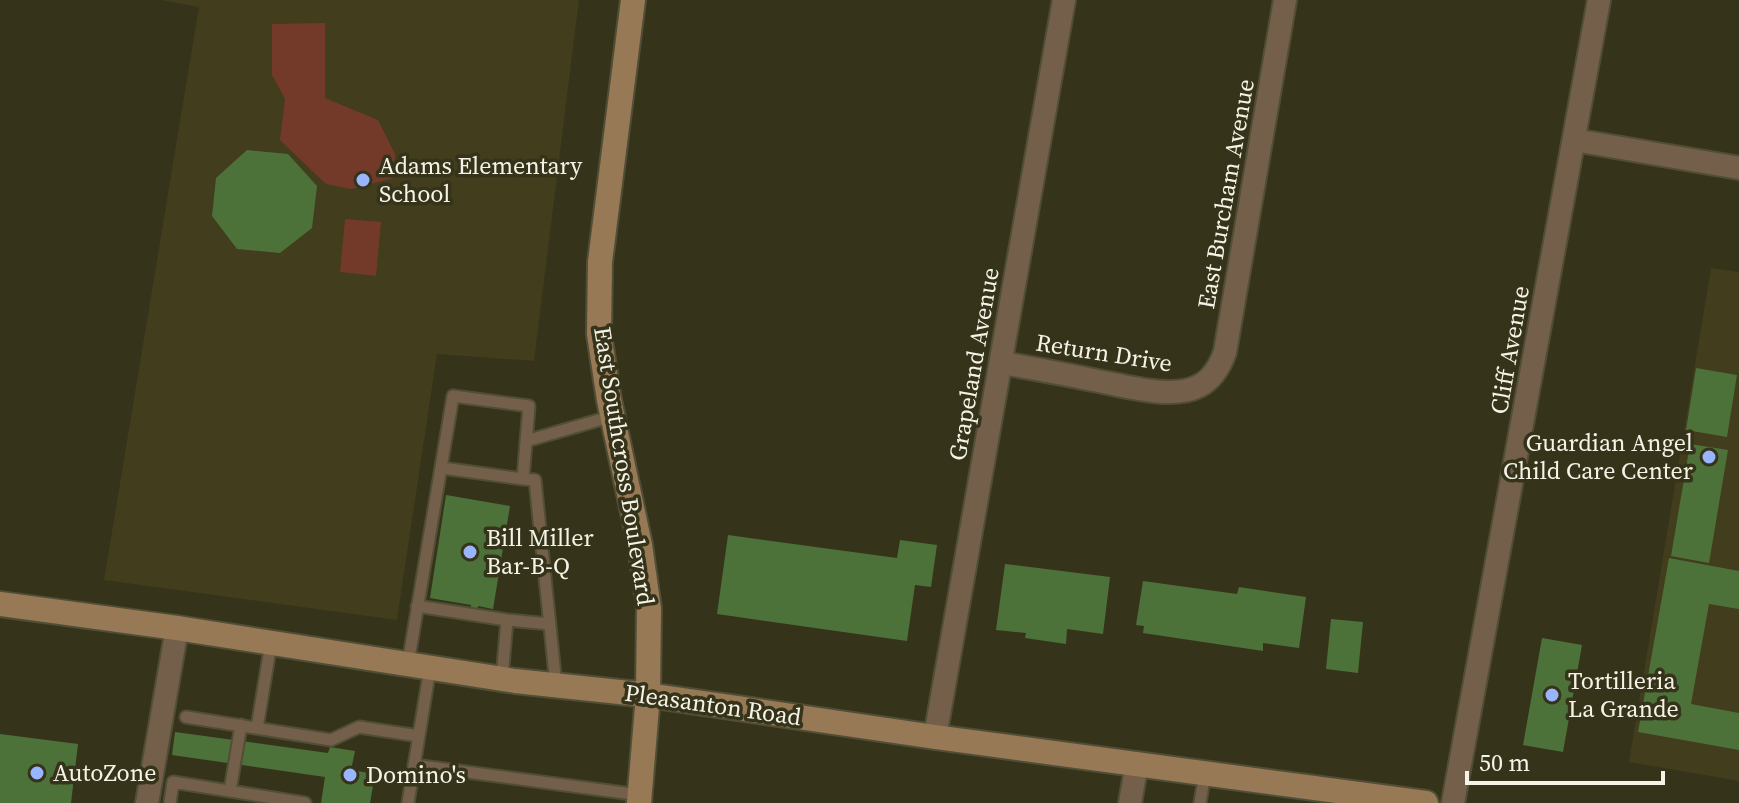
<svg xmlns="http://www.w3.org/2000/svg" width="1739" height="803" viewBox="0 0 1739 803" font-family="'Source Serif 4',serif">
	<style>
		.built { fill: #413d1d }
		.green { fill: #733a2a }
		.building { fill: #4d7239 }
		.lines { fill: none; stroke-linecap: round; stroke-linejoin: round }
		.lane-casing { stroke: #514e37; stroke-width: 15 }
		.street-casing { stroke: #514e37; stroke-width: 26 }
		.secondary-casing { stroke: #514e37; stroke-width: 28 }
		.lane { stroke: #74604a; stroke-width: 11 }
		.street { stroke: #74604a; stroke-width: 22 }
		.secondary { stroke: #987955; stroke-width: 24 }
		.poi-dot { fill: #98b5fd; stroke: #36331b; stroke-width: 3 }
		.labels { text-anchor: middle; stroke-width: 7; stroke-linejoin: round; paint-order: stroke }
		.poi-label { font-size: 24px; fill: #f5f3e5; stroke: #36331b; text-anchor: start }
		.street-label { font-size: 24px; fill: #f5f3e5; stroke: #36331b }
	</style>
	<rect width="100%" height="100%" fill="#36331b"/>
	<path class="built" d="M161,0H579L534,361L437,354L397,620L104,580L199,7Z
		M1711,268L1739,272V781L1629,762Z"/>
	<path class="green" d="M325,23V98L378,120L395,154L394,178L351,189L326,184L280,140L285,99L272,75V24Z
		M345,219L381,222L376,276L340,272Z"/>
	<path class="building" d="M247,150L288,154L317,186L312,228L280,253L237,249L212,216L216,178Z
		M1696,368L1737,375L1727,437L1686,430Z
		M1690,444L1728,450L1709,563L1671,556Z
		M446,495L510,506L493,609L478,606L477,611L471,610V605L430,598Z
		M728,535L897,558L900,540L937,545L931,587L915,585L907,641L717,614Z
		M1669,558L1739,571V609L1709,604L1691,704L1739,713V750L1638,732Z
		M1005,564L1110,577L1103,634L1067,629L1066,644L1025,638L1026,633L996,630Z
		M1143,581L1237,594L1239,587L1306,597L1299,648L1263,643V651L1143,633L1144,626L1136,625Z
		M1331,619L1363,622L1358,673L1326,669Z
		M1542,638L1582,645L1563,752L1523,745Z
		M175,732L328,753L330,747L355,751L351,770L375,774L370,803H321L325,777L172,755Z
		M0,734L78,744L71,803H0Z"/>
	<g class="lines">
		<g class="lane-casing">
			<path id="lane" d="M526,441L613,416
				M523,479L535,480L556,685
				M417,606L507,620
				M408,664L453,396L529,406L523,479L442,468
				M502,678L507,620L550,624
				M186,717L331,740L359,727L419,736
				M257,728L271,643
				M414,765L640,795
				M230,791L241,725
				M170,803L173,782L305,803
				M408,803L430,668
				M1200,803L1205,773"/>
		</g>
		<g class="street-casing">
			<path id="street" d="M1574,140L1739,168
				M1002,363C1031,368 1059,373 1088,379C1118,384 1171,401 1199,386C1213,379 1220,366 1225,352L1285,0
				M935,737L1064,0
				M147,803L177,628
				M1130,803L1137,763
				M1453,803L1599,0"/>
		</g>
		<g class="secondary-casing">
			<path id="secondary" d="M633,0L600,262L599,334L609,400L640,545L649,609L648,695L639,803
				M0,604L177,628L515,681L648,695L935,737L1426,803"/>
		</g>
		<use href="#lane" class="lane"/>
		<use href="#street" class="street"/>
		<use href="#secondary" class="secondary"/>
	</g>
	<g class="poi-dot">
		<circle cx="363" cy="180" r="8"/>
		<circle cx="1709" cy="457" r="8"/>
		<circle cx="470" cy="552" r="8"/>
		<circle cx="1552" cy="695" r="8"/>
		<circle cx="37" cy="773" r="8"/>
		<circle cx="350" cy="775" r="8"/>
	</g>
	<g class="labels">
		<g class="poi-label">
			<text x="379" y="174">Adams Elementary<tspan x="379" dy="28">School</tspan></text>
			<text x="1693" y="451" text-anchor="end">Guardian Angel<tspan x="1693" dy="28">Child Care Center</tspan></text>
			<text x="486" y="546">Bill Miller<tspan x="486" dy="28">Bar-B-Q</tspan></text>
			<text x="1568" y="689">Tortilleria<tspan x="1568" dy="28">La Grande</tspan></text>
			<text x="53" y="781">AutoZone</text>
			<text x="366" y="783">Domino's</text>
		</g>
		<g class="street-label">
			<text transform="translate(1226 194) rotate(-80)" y="8">East Burcham Avenue</text>
			<text transform="translate(1510 350) rotate(-80)" y="8">Cliff Avenue</text>
			<text transform="translate(1104 353) rotate(9)" y="8">Return Drive</text>
			<text transform="translate(974 364) rotate(-80)" y="8">Grapeland Avenue</text>
			<text transform="translate(624 466) rotate(81)" y="8">East Southcross Boulevard</text>
			<text transform="translate(713 705) rotate(8)" y="8">Pleasanton Road</text>
		</g>
	</g>
	<path d="M1467 771v12h196v-12" fill="none" stroke="#f5f3e5" stroke-width="4"/>
	<text x="1479" y="771" font-size="24" fill="#f5f3e5" stroke="#36331b" stroke-width="6" paint-order="stroke">50 m</text>
</svg>
